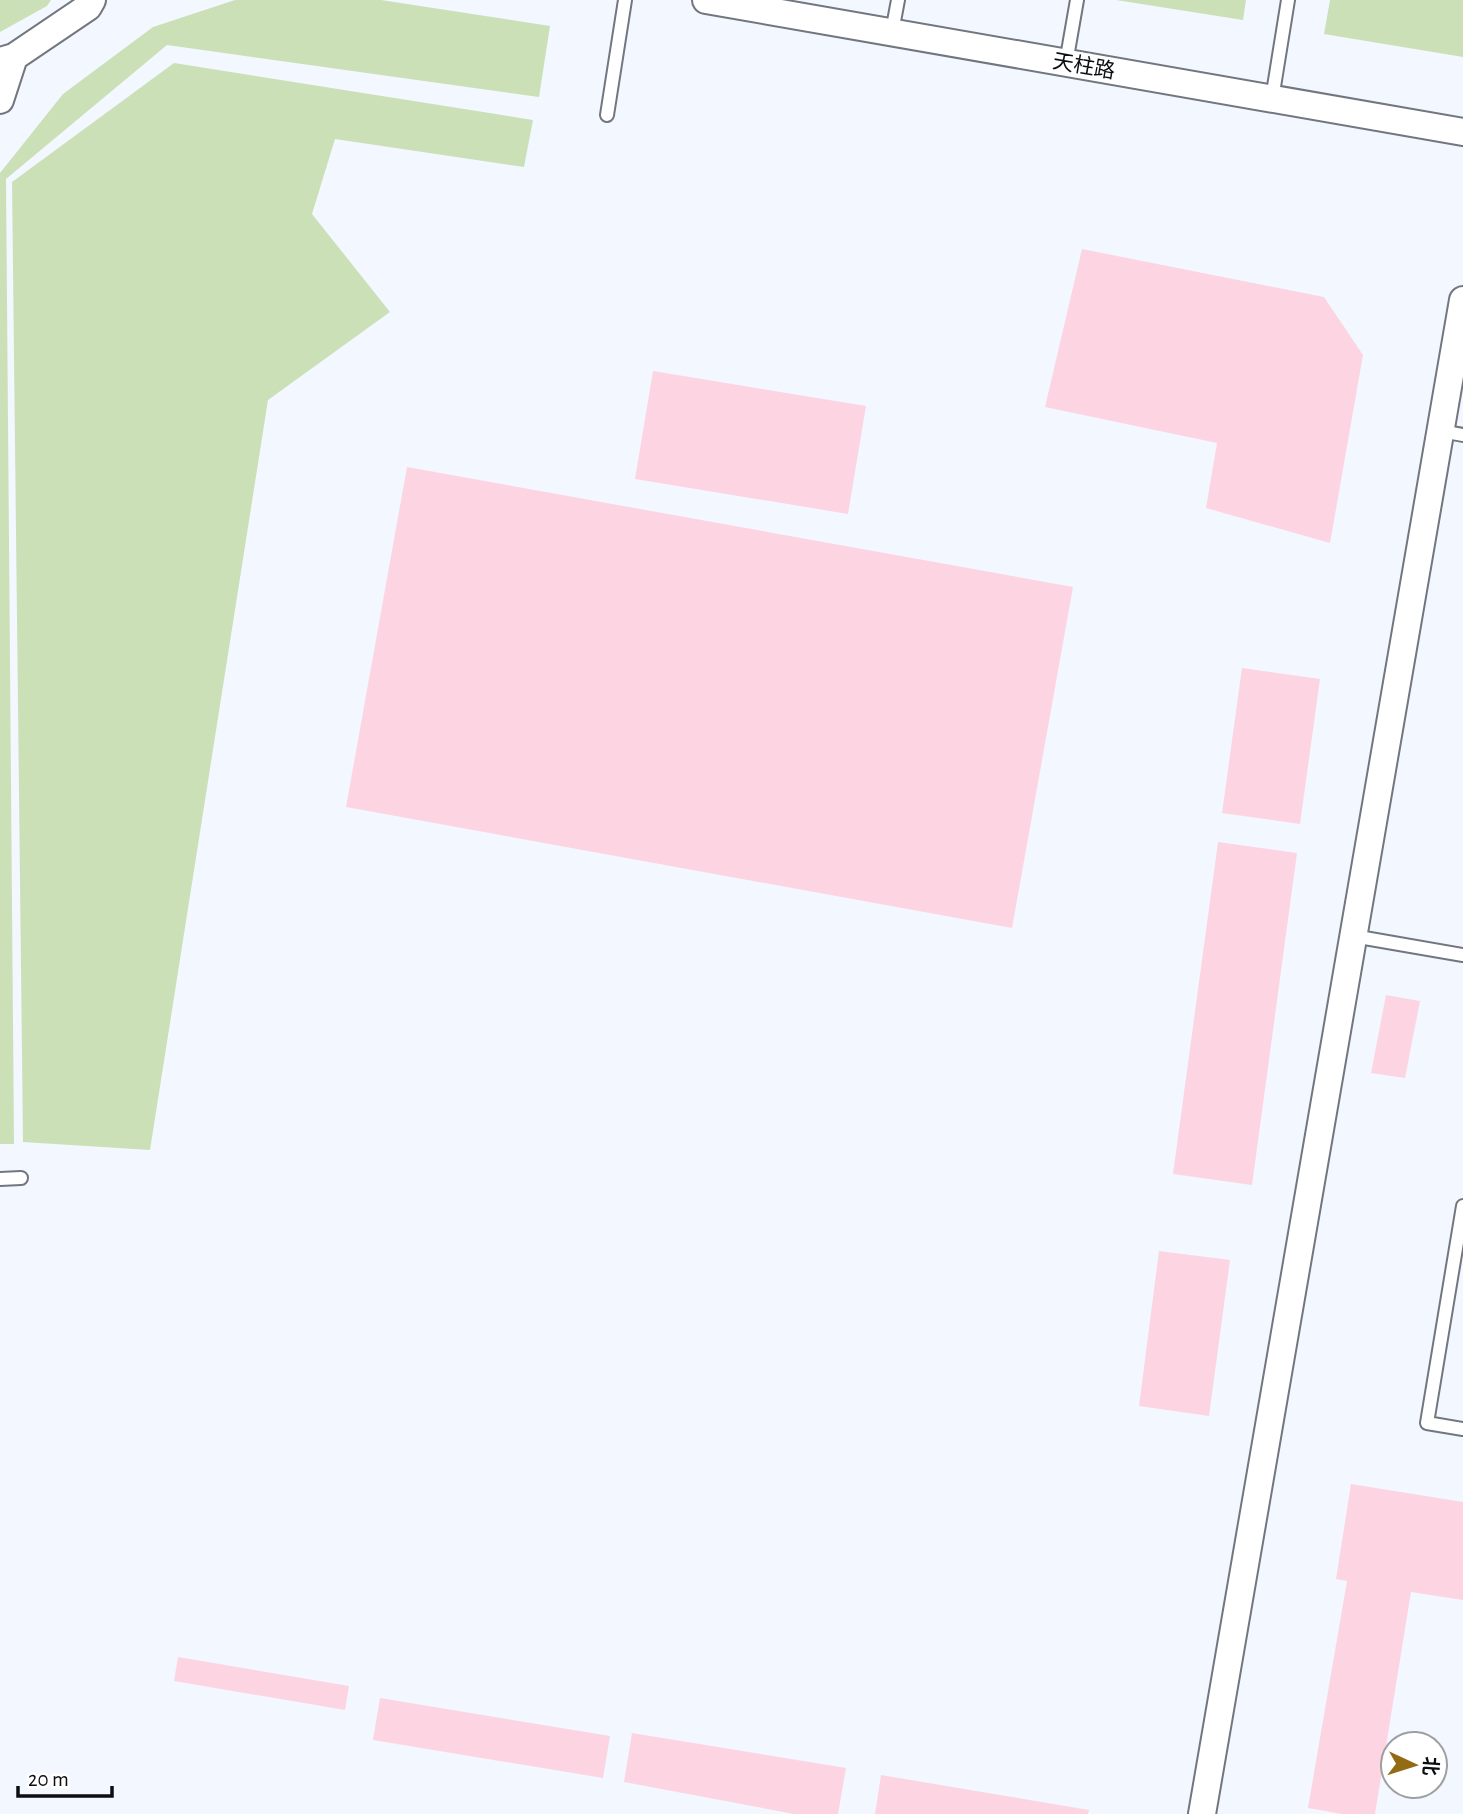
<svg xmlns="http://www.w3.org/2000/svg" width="1463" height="1814" viewBox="0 0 1463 1814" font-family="'Alegreya Sans','Noto Sans SC',sans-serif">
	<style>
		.green { fill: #cce0b8 }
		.building { fill: #fdd5e2 }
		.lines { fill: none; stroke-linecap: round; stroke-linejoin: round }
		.service-casing { stroke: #72767f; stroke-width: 16 }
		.minor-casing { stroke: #72767f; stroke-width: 30 }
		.service { stroke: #fff; stroke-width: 12 }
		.minor { stroke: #fff; stroke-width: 26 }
		.labels { text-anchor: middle; stroke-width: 5; stroke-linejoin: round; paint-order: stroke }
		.street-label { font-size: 21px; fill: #0c0e11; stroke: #fff }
	</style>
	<rect width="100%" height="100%" fill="#f3f7ff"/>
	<path class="green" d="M0,0H51L47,6L0,32Z
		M235,0H381L550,26L539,97L167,45L6,179L14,1144H0V173L63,94L153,27Z
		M1116,0H1246L1243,20Z
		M1330,0H1463V57L1324,34Z
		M174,63L533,120L524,167L335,139L312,214L390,312L268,400L150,1150L23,1142L12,182Z"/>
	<path class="building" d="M1082,249L1324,297L1363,355L1330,543L1206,508L1217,443L1045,407Z
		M653,371L866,406L848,514L635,479Z
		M407,467L1073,587L1012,928L346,807Z
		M1242,668L1320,679L1300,824L1222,813Z
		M1218,842L1297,853L1252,1185L1173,1174Z
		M1386,995L1420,1001L1405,1078L1371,1073Z
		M1159,1251L1230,1260L1209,1416L1139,1406Z
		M1351,1484L1463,1502V1600L1411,1592L1375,1814H1342L1308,1808L1347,1581L1336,1579Z
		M178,1657L349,1686L345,1710L174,1681Z
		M380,1698L610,1736L603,1778L373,1740Z
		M632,1733L846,1768L838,1814H794L624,1782Z
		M881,1775L1089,1810L1088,1814H875Z"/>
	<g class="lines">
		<g class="service-casing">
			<path id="service" d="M892,32L898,0
				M1066,63L1077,0
				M1272,99L1288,0
				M607,115L625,0
				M1441,431L1463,435
				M1353,936L1463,955
				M0,1179L21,1178
				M1463,1206L1427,1423L1463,1429"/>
		</g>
		<g class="minor-casing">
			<path id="minor" d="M706,0L1463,132
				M0,61L14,57L88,7L92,0
				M0,100L14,57
				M1202,1814L1463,300"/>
		</g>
		<use href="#service" class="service"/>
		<use href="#minor" class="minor"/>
	</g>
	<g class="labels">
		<g class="street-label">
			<text transform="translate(1084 66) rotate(10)" y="7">天柱路</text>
		</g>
	</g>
	<g transform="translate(1414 1765) rotate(94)"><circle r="33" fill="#ffffff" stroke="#9e9fa0" stroke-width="2"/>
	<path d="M0-5L12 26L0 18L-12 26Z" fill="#926b13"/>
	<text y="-10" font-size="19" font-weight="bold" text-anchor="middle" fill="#0c0e11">北</text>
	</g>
	<path d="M18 1786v10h94v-10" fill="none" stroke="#0c0e11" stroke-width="3.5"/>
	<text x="28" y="1786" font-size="21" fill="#0c0e11" stroke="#ffffff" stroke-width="5" paint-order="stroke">20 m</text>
</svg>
